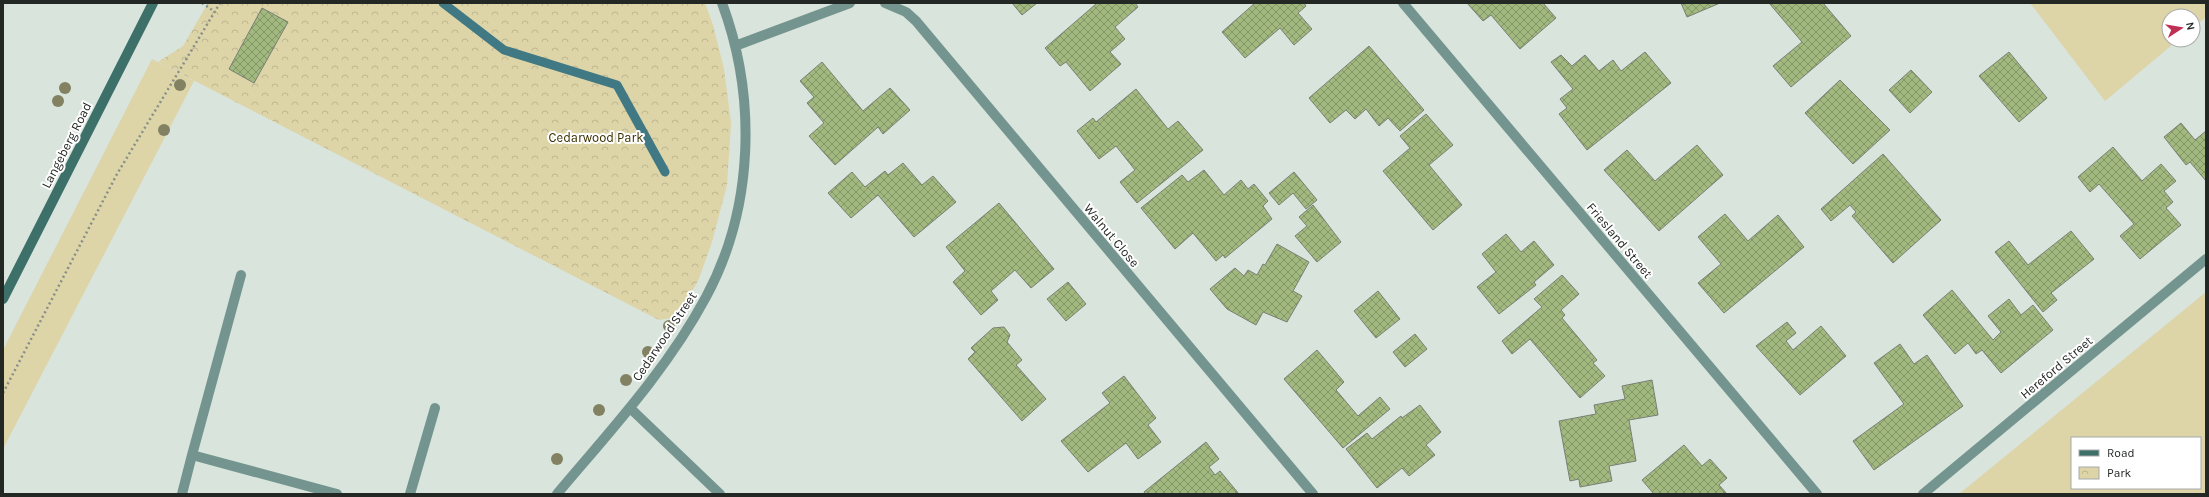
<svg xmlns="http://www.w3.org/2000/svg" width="2209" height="497" viewBox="0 0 2209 497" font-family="Karla,sans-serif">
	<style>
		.green { fill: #ddd4a8; fill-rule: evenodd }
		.park { fill: url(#park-crowns) }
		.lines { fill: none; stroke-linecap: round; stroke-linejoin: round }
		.stream { stroke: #407984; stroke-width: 9 }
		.building { fill: url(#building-cross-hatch); stroke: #7a7f74 }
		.path { stroke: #878f89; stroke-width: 2.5; stroke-dasharray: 2 3; stroke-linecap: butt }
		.lane { stroke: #74958f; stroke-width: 10 }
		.street { stroke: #74958f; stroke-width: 10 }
		.secondary { stroke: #3d7068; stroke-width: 10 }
		.tree { fill: #828263 }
		.labels { text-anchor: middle; stroke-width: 4; stroke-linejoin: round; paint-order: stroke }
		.park-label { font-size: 13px; fill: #3b3100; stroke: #fff }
		.street-label { font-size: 13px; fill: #242825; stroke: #fff }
	</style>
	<defs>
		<pattern id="park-crowns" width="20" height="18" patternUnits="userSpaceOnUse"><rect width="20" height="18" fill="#ddd4a8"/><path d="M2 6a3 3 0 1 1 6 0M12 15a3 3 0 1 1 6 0" fill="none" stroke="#beb690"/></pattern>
		<pattern id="building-cross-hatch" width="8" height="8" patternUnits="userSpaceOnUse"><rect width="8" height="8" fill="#a1b87f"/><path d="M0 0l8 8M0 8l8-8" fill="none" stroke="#839668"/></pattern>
	</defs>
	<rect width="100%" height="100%" fill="#d9e4dc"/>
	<path class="green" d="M2030,3H2206V17L2193,28V16H2169V40H2178L2105,101Z
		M152,59L194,81L3,449V350Z
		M2206,292V494H1959ZM2072,438H2200V488H2072Z"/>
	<path class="park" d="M208,3H705L713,25L724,69L731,123L727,185L712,242L698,281L677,317L659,320L158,62L183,46Z"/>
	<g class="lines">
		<path class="stream" d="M443,3L504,50L617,85L665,172"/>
	</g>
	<path class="building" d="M1012,3H1037L1022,15Z
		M1095,3H1135L1138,7L1115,27L1125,39L1110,52L1121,64L1090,91L1066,62L1060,66L1045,48L1096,4Z
		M1255,3H1304L1306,6L1298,13L1312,29L1294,45L1280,28L1245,58L1222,32Z
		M1467,3H1543L1556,18L1520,49L1491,15L1483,21Z
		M1681,3H1720L1687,17Z
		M1769,3H1823L1851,36L1791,87L1773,66L1802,42Z
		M262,8L288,22L254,83L229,69Z
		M1369,46L1424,110L1400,131L1388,118L1379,126L1366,109L1355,119L1346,110L1330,123L1309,98Z
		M1645,52L1671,83L1587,150L1559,114L1567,108L1560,99L1573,89L1551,62L1561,55L1572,66L1585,55L1599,71L1613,60L1621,71Z
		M2009,52L2047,98L2019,122L1979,76Z
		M822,62L863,111L890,88L910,110L883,134L878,127L835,165L809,136L824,123L807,103L814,97L800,81Z
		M1911,70L1932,92L1910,113L1889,90Z
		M1840,80L1890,130L1853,164L1805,113Z
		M1136,89L1168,129L1178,121L1203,150L1137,203L1120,182L1135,170L1116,146L1099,159L1077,131L1093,118L1096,122Z
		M1426,114L1453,145L1429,165L1462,205L1433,230L1383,171L1410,148L1400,136Z
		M2181,123L2195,140L2206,131V181L2190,162L2186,165L2164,137Z
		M1697,145L1723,175L1659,231L1604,170L1627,150L1655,181Z
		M2113,147L2142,181L2161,164L2176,181L2164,191L2173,202L2166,208L2181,225L2140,259L2120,236L2134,224L2099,184L2090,192L2078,177Z
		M1883,154L1941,220L1893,263L1852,216L1856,212L1850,205L1831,221L1821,209Z
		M903,163L922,185L933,176L956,202L914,237L878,195L851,218L828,193L852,172L865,187L885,171L888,175Z
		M1204,170L1224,195L1241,180L1248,189L1254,184L1268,201L1263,206L1272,219L1225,258L1223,255L1216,261L1193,233L1175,249L1141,208L1182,175L1188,182Z
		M1294,172L1317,200L1306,209L1293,193L1279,205L1269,193Z
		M999,203L1054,269L1031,288L1015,270L991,291L998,300L981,315L953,282L965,271L946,247Z
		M1313,205L1341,242L1317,262L1295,236L1307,226L1299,217Z
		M1725,214L1748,241L1778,215L1804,247L1724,313L1698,283L1721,264L1698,237Z
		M2071,231L2094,259L2051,293L2057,300L2043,312L1995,252L2009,241L2028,265Z
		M1506,234L1521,252L1534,241L1554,265L1534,282L1536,285L1499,314L1477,287L1496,272L1482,254Z
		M1277,244L1309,262L1293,291L1302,296L1287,322L1263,312L1256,325L1227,309L1210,289L1235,268L1244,276L1248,270L1257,275L1263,264L1265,265Z
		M1562,275L1579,294L1561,310L1565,315L1562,318L1597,360L1593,363L1605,376L1580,398L1530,339L1512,354L1502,341L1542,307L1534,299Z
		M1068,282L1086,304L1066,321L1047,299Z
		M1952,290L1993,340L2001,332L1988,316L2009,299L2021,315L2033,305L2053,330L2001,373L1982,350L1976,354L1968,343L1955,354L1923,315Z
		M1378,291L1400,319L1376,338L1354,311Z
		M1787,322L1796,333L1786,341L1793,350L1821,326L1846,356L1800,395L1756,346Z
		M1004,327L1010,335L1007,342L1022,360L1016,365L1046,399L1022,421L968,359L975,352L971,348L993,328Z
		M1415,334L1427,349L1405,367L1393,352Z
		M1900,344L1914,364L1927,355L1963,406L1874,470L1853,441L1904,404L1874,363Z
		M1317,350L1344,382L1336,390L1358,416L1380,397L1390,409L1343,448L1284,379Z
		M1124,376L1156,418L1148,425L1161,442L1138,459L1126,443L1088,472L1061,441L1110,403L1102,393Z
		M1652,380L1658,415L1629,420L1636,461L1609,466L1612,481L1580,487L1579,479L1570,481L1559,421L1596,414L1594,405L1625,399L1622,386Z
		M1420,405L1441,432L1426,445L1435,455L1409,476L1402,468L1377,488L1346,449L1367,433L1372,439L1401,416L1402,418Z
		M1206,442L1219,459L1209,467L1215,475L1220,471L1239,494H1145L1144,492Z
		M1684,445L1702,466L1710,459L1727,478L1719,485L1727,494H1654L1642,480Z"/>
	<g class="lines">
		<path class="path" d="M202,3L215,12
			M3,393L117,174L220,3"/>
		<path class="lane" d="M630,408L720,494
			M192,455L241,275
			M182,494L192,455L337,494
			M410,494L435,408"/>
		<path class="street" d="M885,3L906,12L916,21L1313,494
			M1403,3L1817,494
			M735,46L850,3
			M557,494C610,431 667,370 706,297C754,208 757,97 722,3
			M1923,494L2206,259"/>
		<path class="secondary" d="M3,299L153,3"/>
	</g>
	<g class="tree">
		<circle cx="180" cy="85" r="6"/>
		<circle cx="65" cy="88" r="6"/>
		<circle cx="58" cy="101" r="6"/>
		<circle cx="164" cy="130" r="6"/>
		<circle cx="669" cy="326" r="6"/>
		<circle cx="648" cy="352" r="6"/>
		<circle cx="626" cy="380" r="6"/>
		<circle cx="599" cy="410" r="6"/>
		<circle cx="557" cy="459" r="6"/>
	</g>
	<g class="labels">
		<g class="park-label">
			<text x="596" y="142">Cedarwood Park</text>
		</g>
		<g class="street-label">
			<text transform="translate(66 145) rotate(-63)" y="5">Langeberg Road</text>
			<text transform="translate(1112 235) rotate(50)" y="5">Walnut Close</text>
			<text transform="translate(1620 240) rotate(50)" y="5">Friesland Street</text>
			<text transform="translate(664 336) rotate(-56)" y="5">Cedarwood Street</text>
			<text transform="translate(2056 367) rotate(-40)" y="5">Hereford Street</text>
		</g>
	</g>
	<rect width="2209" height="497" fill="none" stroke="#242825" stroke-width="8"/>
	<rect x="2071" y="437" width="130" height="52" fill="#ffffff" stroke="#a7a9a8"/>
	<rect x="2079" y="450" width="20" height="6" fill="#3d7068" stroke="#a7a9a8"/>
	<text x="2107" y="457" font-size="12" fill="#242825">Road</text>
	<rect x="2079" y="467" width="20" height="12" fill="url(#park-crowns)" stroke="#a7a9a8"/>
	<text x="2107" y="477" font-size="12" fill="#242825">Park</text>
	<g transform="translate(2181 28) rotate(78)"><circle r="19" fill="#ffffff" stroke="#a7a9a8"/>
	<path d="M0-3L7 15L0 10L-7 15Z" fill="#bf3054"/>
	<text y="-6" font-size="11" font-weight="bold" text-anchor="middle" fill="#242825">N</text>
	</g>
</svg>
